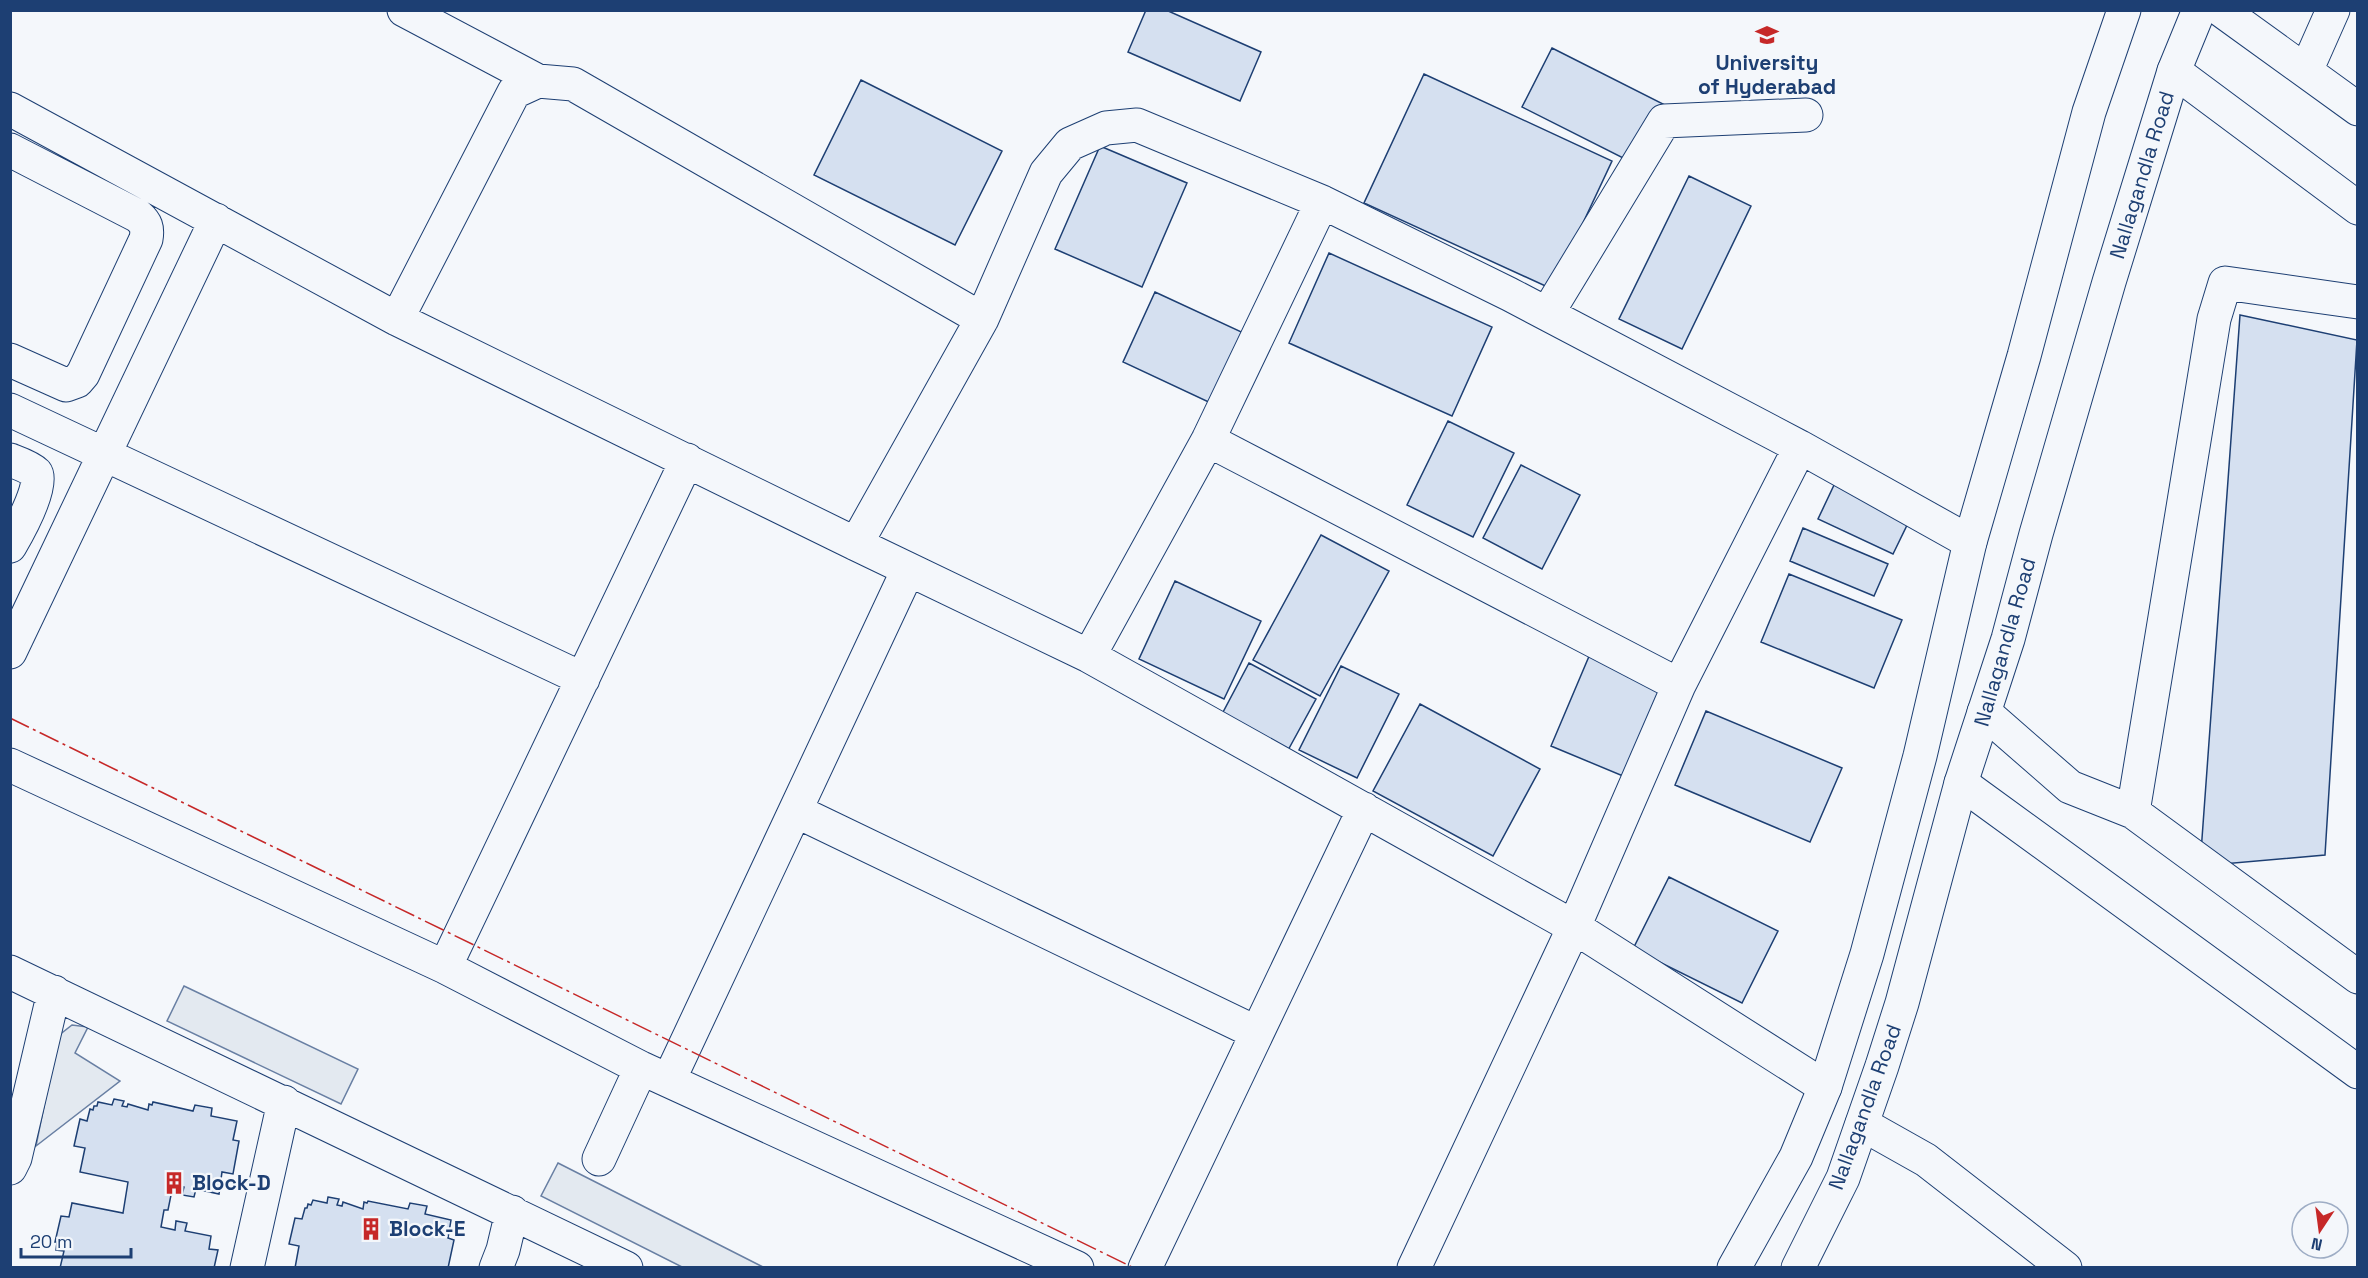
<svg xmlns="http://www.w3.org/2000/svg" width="2368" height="1278" viewBox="0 0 2368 1278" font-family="'Space Grotesk',sans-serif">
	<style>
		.green { fill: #e3e9f0; stroke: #687fa3; stroke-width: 1.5 }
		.building { fill: #d5e0f0; stroke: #1d3f73; stroke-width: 1.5 }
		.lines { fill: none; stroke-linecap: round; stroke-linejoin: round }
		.minor-casing { stroke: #1d3f73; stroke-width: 35 }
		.secondary-casing { stroke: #1d3f73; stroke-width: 35 }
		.minor { stroke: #f4f7fb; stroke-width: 33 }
		.secondary { stroke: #f4f7fb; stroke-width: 33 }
		.power { stroke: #c62828; stroke-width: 1.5; stroke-dasharray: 21 4.5 3 4.5; stroke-linecap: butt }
		.labels { text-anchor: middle; stroke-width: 4.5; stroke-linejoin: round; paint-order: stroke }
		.poi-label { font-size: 21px; font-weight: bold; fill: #1d3f73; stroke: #f4f7fb; text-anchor: start }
		.street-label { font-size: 21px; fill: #1d3f73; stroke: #f4f7fb }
	</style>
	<rect width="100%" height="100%" fill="#f4f7fb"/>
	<path class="green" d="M184,986L358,1069L341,1104L167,1021Z
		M72,1025L88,1027L75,1053L120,1081L36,1146L58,1036Z
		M558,1163L763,1267H682L541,1196Z"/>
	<path class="building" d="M1146,10H1166L1261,52L1240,101L1128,52Z
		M1552,48L1667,106L1637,165L1522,107Z
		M1424,74L1612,161L1552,289L1364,203Z
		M861,80L1002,151L955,245L814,175Z
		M1100,146L1187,183L1142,287L1055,249Z
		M1689,176L1751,206L1682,349L1619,319Z
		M1329,253L1492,327L1452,416L1289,343Z
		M1155,292L1248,335L1215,405L1123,362Z
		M2240,315L2357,340L2325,855L2200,866Z
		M1448,421L1514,453L1473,537L1407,505Z
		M1521,465L1580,495L1542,569L1483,538Z
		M1835,483L1910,519L1893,554L1818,519Z
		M1803,528L1888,564L1874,596L1790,561Z
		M1321,535L1389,571L1320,696L1253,660Z
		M1789,574L1902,620L1874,688L1761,642Z
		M1175,581L1261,621L1224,699L1139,659Z
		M1590,654L1674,690L1635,781L1551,746Z
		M1249,663L1316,699L1287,752L1221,716Z
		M1341,666L1399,694L1357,778L1299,750Z
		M1420,704L1540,769L1493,856L1373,791Z
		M1706,711L1842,768L1810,842L1675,785Z
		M1669,877L1778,931L1742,1003L1633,949Z
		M114,1099L124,1101L122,1106L127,1107L128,1104L148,1110L149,1104L152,1105L153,1102L193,1111L195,1105L212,1108L211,1116L237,1121L233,1140L239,1141L233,1174L222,1172L219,1194L196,1189L194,1197L182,1195L184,1187L173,1185L168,1210H164L161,1227L175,1230L176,1221L187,1223L185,1231L211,1236L209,1249L218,1250L214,1268H60L64,1251L56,1250L57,1242H55L61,1216L69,1217L72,1203L123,1213L128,1182L80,1172L85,1148L74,1146L80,1119L87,1121L90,1109L93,1110L94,1106H97L98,1102L112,1105Z
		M328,1197L339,1199L337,1205L342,1206L343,1202L363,1209L364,1202L367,1203L368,1201L408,1209L410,1203L427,1206L425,1214L451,1220L448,1238L454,1240L448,1268H295L299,1246L289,1244L295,1218L302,1219L305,1208H307L308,1204L311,1205L313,1200L327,1203Z"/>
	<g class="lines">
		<g class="minor-casing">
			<path id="minor" d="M404,10L538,81
				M2221,10L2358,109
				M2174,71L2358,208
				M2306,71L2333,10
				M10,109L397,319L856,544L1089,656L1574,927L1825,1087
				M10,150L138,216C146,223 148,228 146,239L83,374L77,381L66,385L10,360
				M1547,314L1664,121L1806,115
				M397,319L514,92L538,81L573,84L982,319
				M10,410L583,679
				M1208,440L1679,685
				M10,460C18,463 30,467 36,473C45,484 17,534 10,546
				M856,544L982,319L1046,173L1070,144L1106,128L1137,125L1322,202L1509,294L1800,447L1970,542
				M10,652L216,220
				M1089,656L1208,440L1322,202
				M1984,712L2070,787L2133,812L2358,977
				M10,765L445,967L641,1068L1077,1268
				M1961,783L2358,1072
				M796,811L1257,1033
				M2133,812L2214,319L2225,283L2358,302
				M445,967L687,460
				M10,972L626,1268
				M669,1080L908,570
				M1862,1124L1926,1160L2065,1268
				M599,1159L641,1068
				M10,1168L15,1158L54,992
				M247,1268L284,1102
				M496,1268L503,1250L512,1212
				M1145,1268L1364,809
				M1414,1268L1574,927L1679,685L1800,447"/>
		</g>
		<g class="secondary-casing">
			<path id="secondary" d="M1734,1268L1796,1157L1825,1087L1867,954L1920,756L1970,542L2024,356L2089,112L2124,10
				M1798,1268L1843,1178L1882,1066L1902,1003L1961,783L2008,639L2036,534L2109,282L2174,71L2199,10"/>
		</g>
		<use href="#minor" class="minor"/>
		<use href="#secondary" class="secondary"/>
		<path class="power" d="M10,718L1134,1268"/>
	</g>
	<defs>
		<g id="university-bare" transform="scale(1.8)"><path d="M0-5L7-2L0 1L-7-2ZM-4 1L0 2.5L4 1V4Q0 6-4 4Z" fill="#c62828" stroke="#f4f7fb" stroke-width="2.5" paint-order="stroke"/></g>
		<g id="building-bare" transform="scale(1.8)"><path d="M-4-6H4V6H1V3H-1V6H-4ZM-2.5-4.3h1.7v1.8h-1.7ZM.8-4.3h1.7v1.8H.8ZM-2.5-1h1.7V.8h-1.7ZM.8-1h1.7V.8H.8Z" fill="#c62828" stroke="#f4f7fb" stroke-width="2.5" paint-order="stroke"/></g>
	</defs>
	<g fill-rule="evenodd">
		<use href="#university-bare" x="1767" y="35"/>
		<use href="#building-bare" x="174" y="1183"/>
		<use href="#building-bare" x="371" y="1229"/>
	</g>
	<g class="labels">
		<g class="poi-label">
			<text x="1767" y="70" text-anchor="middle">University<tspan x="1767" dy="24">of Hyderabad</tspan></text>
			<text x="192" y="1190">Block-D</text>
			<text x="389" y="1236">Block-E</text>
		</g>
		<g class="street-label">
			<text transform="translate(2142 175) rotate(-73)" y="7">Nallagandla Road</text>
			<text transform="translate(2005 642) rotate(-74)" y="7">Nallagandla Road</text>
			<text transform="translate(1865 1107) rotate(-70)" y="7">Nallagandla Road</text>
		</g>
	</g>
	<rect width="2368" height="1278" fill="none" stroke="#1d3f73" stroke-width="24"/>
	<g transform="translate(2320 1230) rotate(193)"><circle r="28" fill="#f4f7fb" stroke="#9eadc5" stroke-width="1.5"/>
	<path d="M0-4.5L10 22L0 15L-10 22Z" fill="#c62828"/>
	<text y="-9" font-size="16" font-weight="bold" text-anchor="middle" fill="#1d3f73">N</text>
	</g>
	<path d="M21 1248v9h110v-9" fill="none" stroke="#1d3f73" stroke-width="3"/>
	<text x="30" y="1248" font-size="18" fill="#1d3f73" stroke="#f4f7fb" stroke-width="4.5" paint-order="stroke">20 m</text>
</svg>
